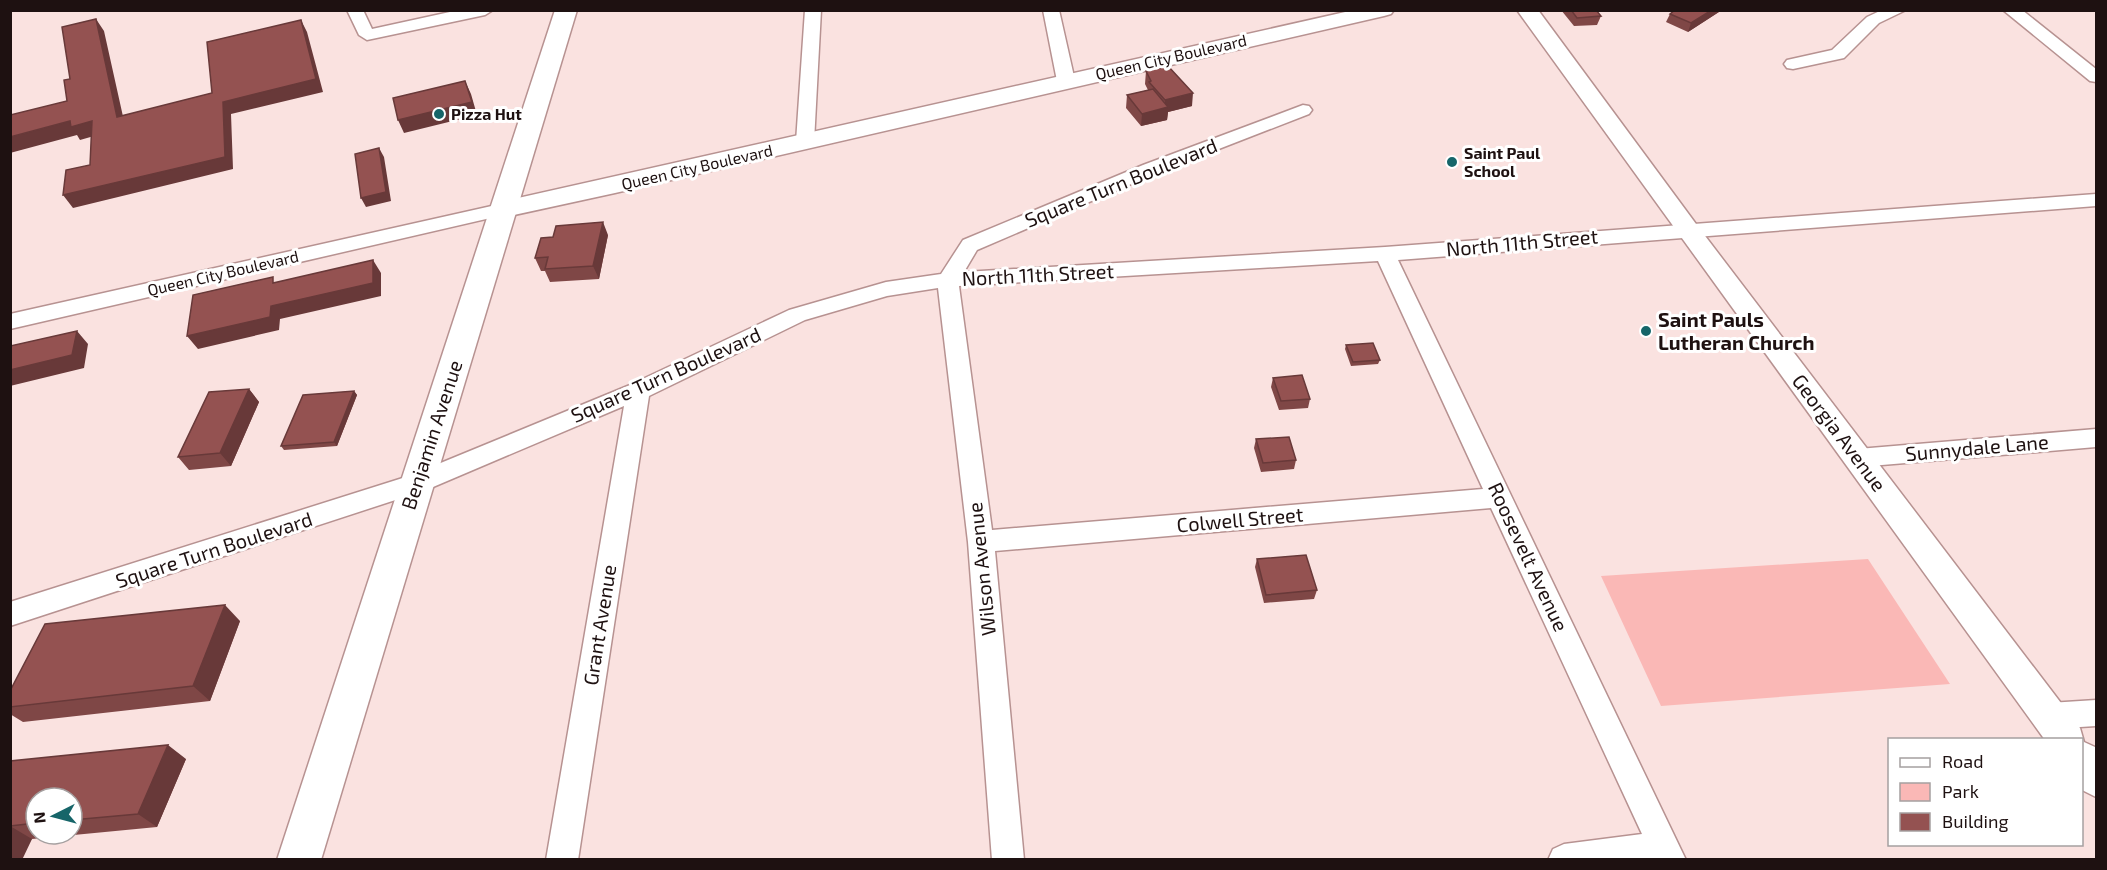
<svg xmlns="http://www.w3.org/2000/svg" width="2107" height="870" viewBox="0 0 2107 870" font-family="'Exo 2',sans-serif">
	<style>
		.green { fill: #fab8b6 }
		.lines { fill: none; stroke-linecap: round; stroke-linejoin: round }
		.minor-casing { stroke: #b79291; stroke-width: 3 }
		.tertiary-casing { stroke: #b79291; stroke-width: 3 }
		.secondary-casing { stroke: #b79291; stroke-width: 3 }
		.minor { fill: #fff; fill-rule: evenodd }
		.tertiary { fill: #fff; fill-rule: evenodd }
		.secondary { fill: #fff; fill-rule: evenodd }
		.wall { fill: #7f4746; fill-rule: evenodd }
		.shaded-wall { fill: #683939 }
		.building { fill: #945251; stroke: #683939; stroke-width: 1.5 }
		.poi-dot { fill: #166569; stroke: #fff; stroke-width: 2 }
		.labels { text-anchor: middle; stroke-width: 6; stroke-linejoin: round; paint-order: stroke }
		.far-street-label { font-size: 16px; fill: #1e1111; stroke: #fff }
		.far-poi-label { font-size: 16px; font-weight: bold; fill: #1e1111; stroke: #fff; text-anchor: start }
		.street-label { font-size: 20px; fill: #1e1111; stroke: #fff }
		.poi-label { font-size: 20px; font-weight: bold; fill: #1e1111; stroke: #fff; text-anchor: start }
	</style>
	<rect width="100%" height="100%" fill="#fae2e0"/>
	<path class="green" d="M1868,559L1950,684L1661,706L1601,576Z"/>
	<g class="lines">
		<g class="minor-casing">
			<path id="minor" d="M347,10H363L372,29L459,10H493L485,15L367,40L359,35Z
				M805,10H821L814,142L812,146H798L796,142Z
				M1043,10H1059L1075,81L1072,85H1060L1057,81Z
				M1882,10H1906L1879,23L1844,58L1793,69L1787,68L1784,64L1787,60L1832,50L1867,17Z
				M2003,10H2022L2096,69V82L2090,81Z
				M1303,105L1309,106L1312,110L1309,114L1157,173L977,250L964,272L1385,247L2096,194V206L1398,260L1686,860H1548L1553,849L1564,844L1642,834L1491,508L995,551L1024,860H992L968,542L938,288L887,296L805,320L649,396L578,860H546L624,406L426,490L10,626V602L409,476L630,385L789,310L886,282L941,274L963,240L1143,165ZM1378,261L1483,489L992,530L959,286Z
				M505,203L512,205L515,209L512,213L10,329V314Z
				M2096,429V447L1858,467L1849,465L1846,458L1849,451L1858,449Z
				M2096,700V726L2049,729L2039,725L2034,716L2039,707L2049,703Z"/>
		</g>
		<g class="tertiary-casing">
			<path id="tertiary" d="M1354,10H1394L1391,14L1384,16L615,193L505,217L496,215L493,209L496,203L505,201Z
				M1517,10H1538L1696,224L2080,728L2084,742L2095,747L2096,797L2082,790V740H2045Z"/>
		</g>
		<g class="secondary-casing">
			<path id="secondary" d="M555,10H577L321,860H277Z"/>
		</g>
		<use href="#minor" class="minor"/>
		<use href="#tertiary" class="tertiary"/>
		<use href="#secondary" class="secondary"/>
	</g>
	<path class="wall" d="M1561,10H1596L1601,16L1597,25L1574,26Z
		M1675,10H1722L1688,32L1666,22L1670,14Z
		M1146,71L1192,106L1168,112L1167,120L1141,126L1126,108L1127,95L1148,90L1145,84Z
		M608,235L599,279L550,282L545,271H541L535,258Z
		M1346,345L1380,360L1378,364L1351,366L1345,349Z
		M1273,378L1310,399L1308,408L1279,410L1271,387Z
		M249,389L259,402L231,466L189,470L178,457Z
		M354,391L357,395L337,446L284,450L281,446Z
		M1256,439L1296,460L1294,469L1261,472L1254,448Z
		M1257,559L1317,590L1314,599L1264,603L1255,567Z
		M240,621L210,701L23,722L10,714V691Z
		M186,759L157,827L32,839L10,860V761ZM36,798H72V834H36Z"/>
	<path class="shaded-wall" d="M1712,10H1722L1688,32L1691,23Z
		M96,19L104,31L126,130L117,117Z
		M301,20L307,32L323,92L231,114L233,169L73,208L63,195L223,102Z
		M465,81L471,94L477,115L404,133L398,120Z
		M1193,93L1192,106L1168,112L1167,120L1141,126L1142,114L1165,108V100Z
		M70,121H92L101,134L80,140L77,135L10,153V137Z
		M379,148L384,157L391,201L366,207L361,198Z
		M603,222L608,235L599,279L593,266Z
		M373,260L381,273V296L280,319L279,330L198,349L187,336L271,306Z
		M77,331L88,344L84,368L10,386V370Z
		M249,389L259,402L231,466L220,453Z
		M354,391L357,395L337,446L334,442Z
		M225,605L240,621L210,701L193,686Z
		M168,745L186,759L157,827L138,814Z
		M10,826L32,839L22,860H10Z"/>
	<path class="building" d="M1571,10H1596L1601,16L1577,18Z
		M1675,10H1712L1691,23L1670,14Z
		M96,19L117,117L212,93L207,42L301,20L316,79L223,102L225,157L63,195L66,170L90,165L92,121L71,127L70,121L10,137V115L67,101L64,80L70,79L62,27Z
		M1168,66L1193,93L1165,100L1149,82L1151,81L1146,71Z
		M465,81L472,102L398,120L393,98Z
		M1153,89L1168,107L1142,114L1127,95Z
		M379,148L386,192L361,198L355,154Z
		M603,222L593,266L545,269L548,257L535,258L541,238L553,237L556,226Z
		M373,260V283L271,306L270,317L187,336L193,295L273,277V283Z
		M77,331L72,355L10,370V346Z
		M1373,343L1380,360L1353,362L1346,345Z
		M1302,375L1310,399L1281,401L1273,378Z
		M249,389L220,453L178,457L209,392Z
		M354,391L334,442L281,446L303,395Z
		M1289,437L1296,460L1263,463L1256,439Z
		M1306,555L1317,590L1266,595L1257,559Z
		M225,605L193,686L10,707V691L45,624Z
		M168,745L138,814L72,820V798H36V823L10,826V761Z"/>
	<g class="poi-dot">
		<circle cx="439" cy="114" r="6"/>
		<circle cx="1452" cy="162" r="6"/>
		<circle cx="1646" cy="331" r="6"/>
	</g>
	<g class="labels">
		<g class="far-street-label">
			<text transform="translate(1171 57) rotate(-13)" y="6">Queen City Boulevard</text>
			<text transform="translate(697 167) rotate(-13)" y="6">Queen City Boulevard</text>
			<text transform="translate(223 273) rotate(-13)" y="6">Queen City Boulevard</text>
		</g>
		<g class="far-poi-label">
			<text x="451" y="120">Pizza Hut</text>
			<text x="1464" y="159">Saint Paul<tspan x="1464" dy="18">School</tspan></text>
		</g>
		<g class="street-label">
			<text transform="translate(1121 183) rotate(-22)" y="7">Square Turn Boulevard</text>
			<text transform="translate(1522 243) rotate(-5)" y="7">North 11th Street</text>
			<text transform="translate(1038 275) rotate(-3)" y="7">North 11th Street</text>
			<text transform="translate(666 375) rotate(-24)" y="7">Square Turn Boulevard</text>
			<text transform="translate(1839 433) rotate(53)" y="7">Georgia Avenue</text>
			<text transform="translate(432 435) rotate(-72)" y="7">Benjamin Avenue</text>
			<text transform="translate(1977 448) rotate(-5)" y="7">Sunnydale Lane</text>
			<text transform="translate(1240 520) rotate(-5)" y="7">Colwell Street</text>
			<text transform="translate(214 550) rotate(-18)" y="7">Square Turn Boulevard</text>
			<text transform="translate(1528 557) rotate(65)" y="7">Roosevelt Avenue</text>
			<text transform="translate(982 569) rotate(-96)" y="7">Wilson Avenue</text>
			<text transform="translate(600 625) rotate(-81)" y="7">Grant Avenue</text>
		</g>
		<g class="poi-label">
			<text x="1658" y="327">Saint Pauls<tspan x="1658" dy="23">Lutheran Church</tspan></text>
		</g>
	</g>
	<rect width="2107" height="870" fill="none" stroke="#1e1111" stroke-width="24"/>
	<rect x="1888" y="738" width="195" height="108" fill="#ffffff" stroke="#a5a0a0" stroke-width="1.5"/>
	<rect x="1900" y="758" width="30" height="9" fill="#ffffff" stroke="#a5a0a0" stroke-width="1.5"/>
	<text x="1942" y="768" font-size="18" fill="#1e1111">Road</text>
	<rect x="1900" y="783" width="30" height="18" fill="#fab8b6" stroke="#a5a0a0" stroke-width="1.5"/>
	<text x="1942" y="798" font-size="18" fill="#1e1111">Park</text>
	<rect x="1900" y="813" width="30" height="18" fill="#945251" stroke="#a5a0a0" stroke-width="1.5"/>
	<text x="1942" y="828" font-size="18" fill="#1e1111">Building</text>
	<g transform="translate(54 816) rotate(264)"><circle r="28" fill="#ffffff" stroke="#a5a0a0" stroke-width="1.5"/>
	<path d="M0-4.5L10 22L0 15L-10 22Z" fill="#166569"/>
	<text y="-9" font-size="16" font-weight="bold" text-anchor="middle" fill="#1e1111">N</text>
	</g>
</svg>
